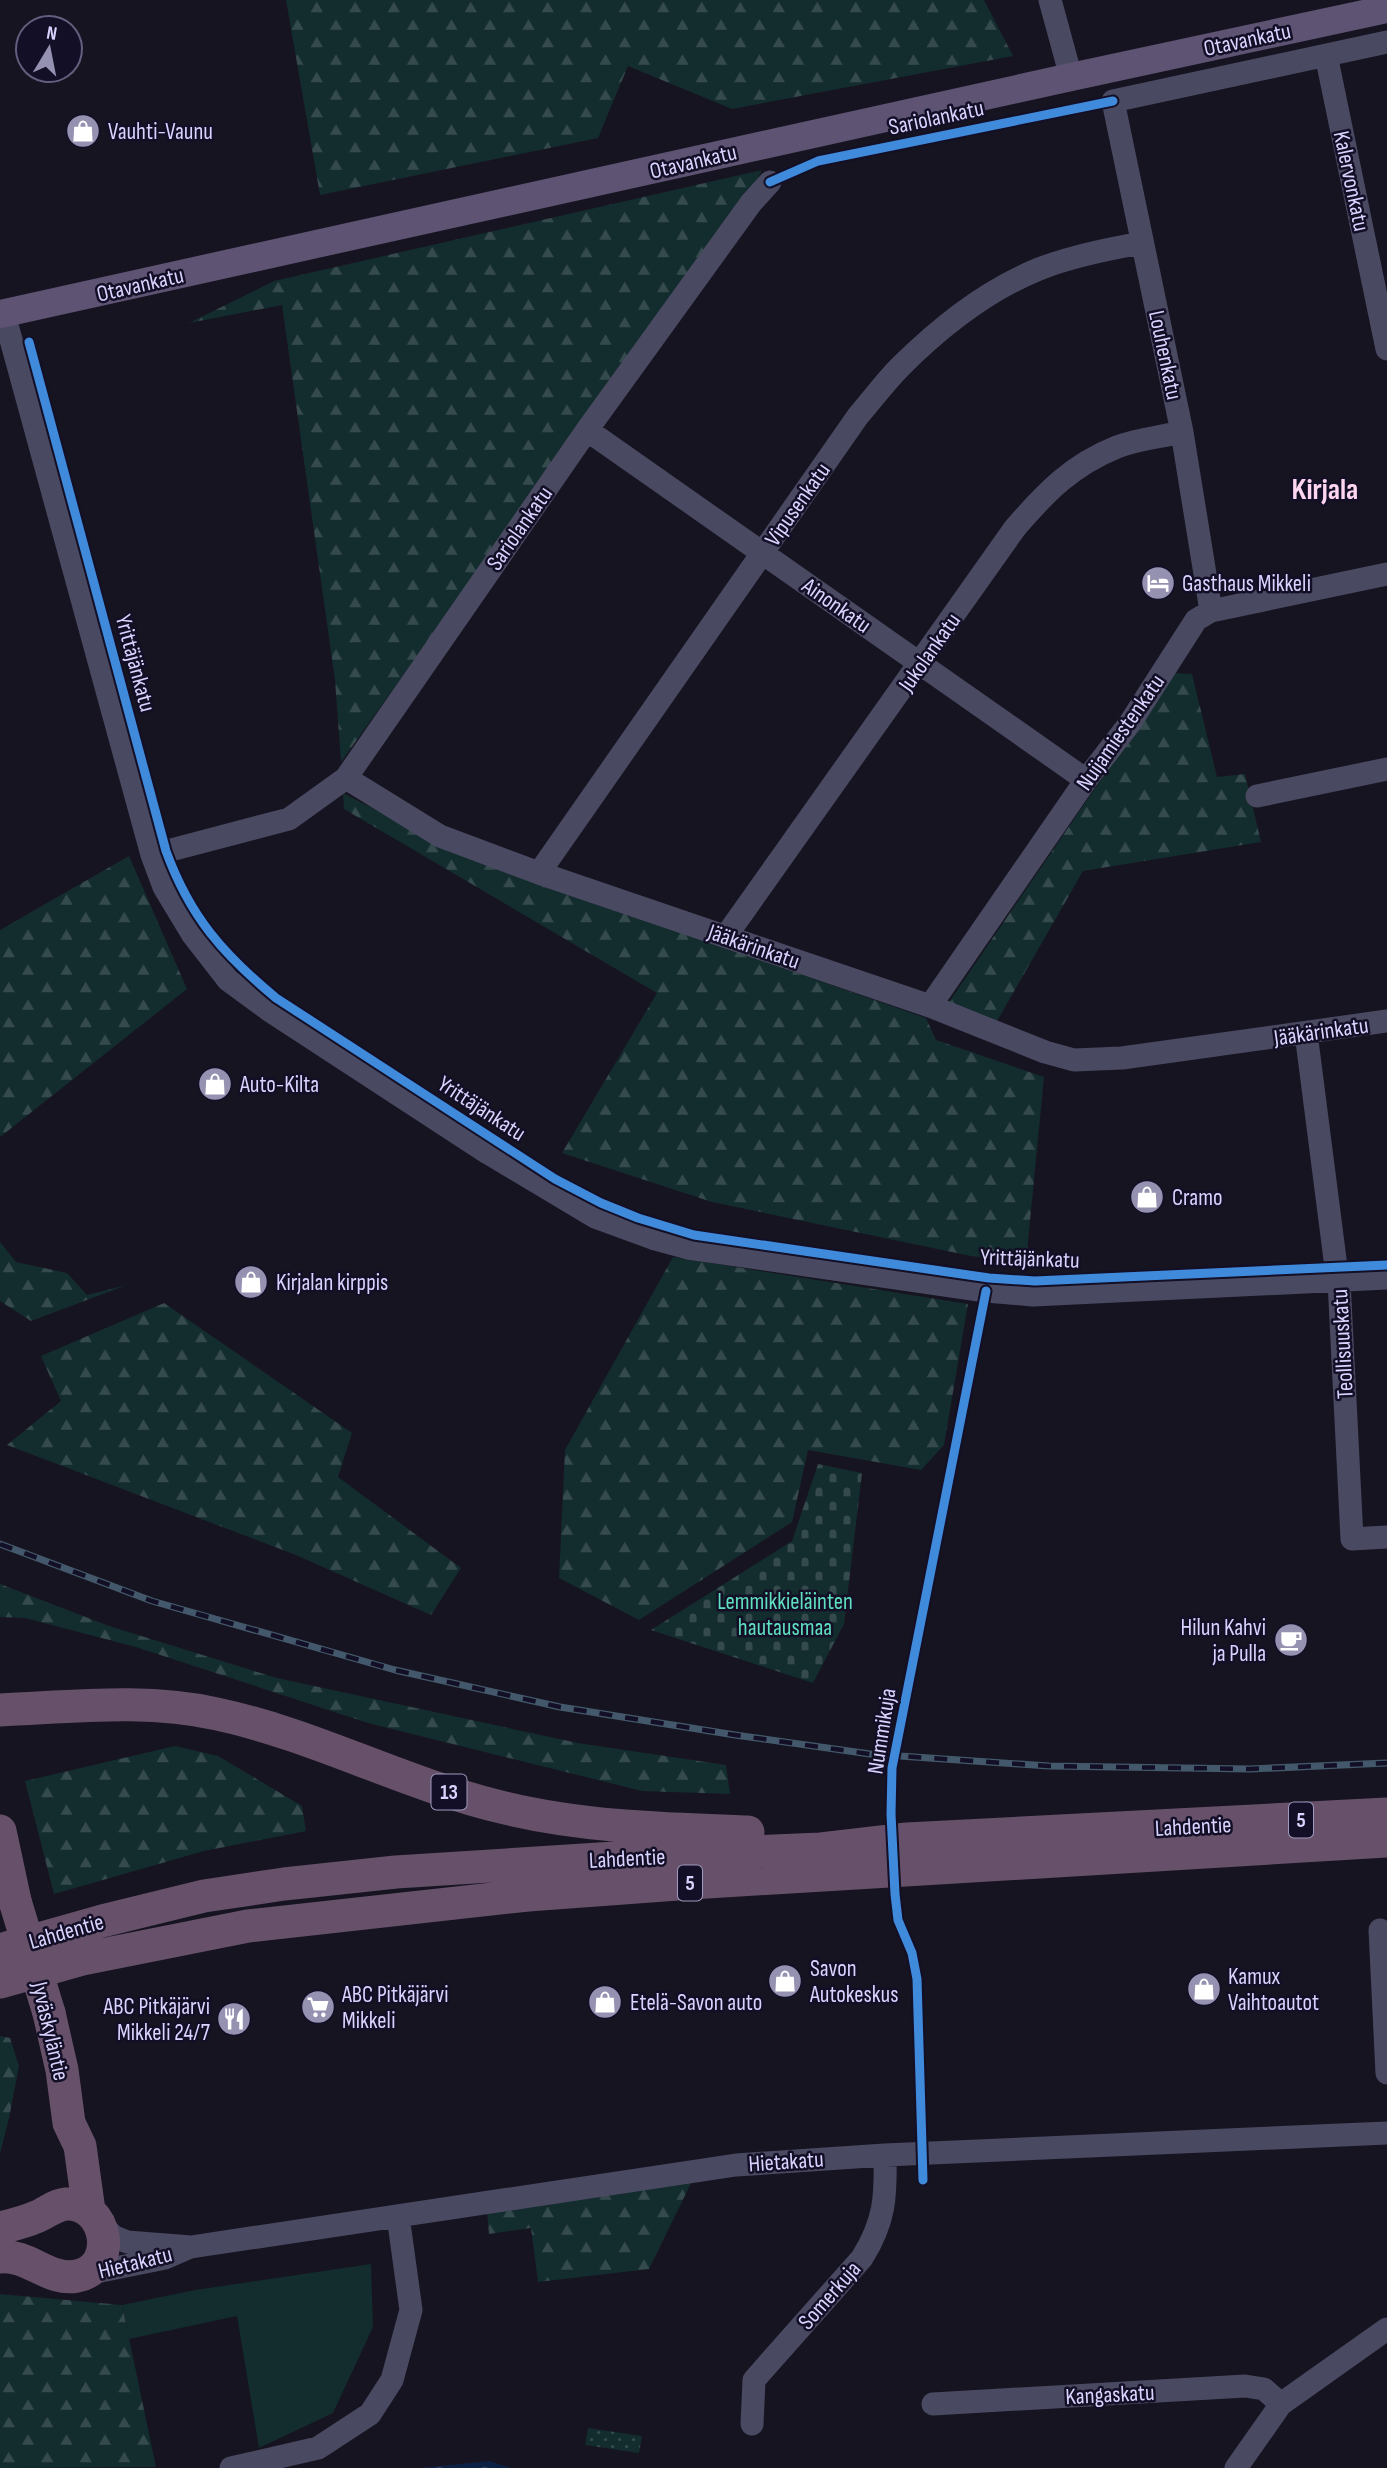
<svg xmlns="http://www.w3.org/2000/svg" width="1387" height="2468" viewBox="0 0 1387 2468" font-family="'Sofia Sans Condensed',sans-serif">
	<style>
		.grass { fill: #132c2d }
		.forest { fill: url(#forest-firs) }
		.cemetery { fill: url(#cemetery-stones) }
		.park { fill: url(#park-dots) }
		.water { fill: url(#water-ripples) }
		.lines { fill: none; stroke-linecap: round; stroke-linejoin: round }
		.minor { stroke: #4a4962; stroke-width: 23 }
		.major { stroke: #5e5373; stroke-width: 28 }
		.highway { stroke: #67516a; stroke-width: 33 }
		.rail-casing { stroke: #43596b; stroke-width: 7 }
		.rail { stroke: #130f26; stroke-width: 4.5; stroke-dasharray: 13; stroke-linecap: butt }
		.highway-bridge { stroke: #67516a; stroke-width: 33 }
		.cycleway-casing { stroke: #130f26; stroke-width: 13 }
		.cycleway { stroke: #408adc; stroke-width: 9 }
		.labels { text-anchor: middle; stroke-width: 5; stroke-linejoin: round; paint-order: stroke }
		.shield { fill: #130f26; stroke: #9e99be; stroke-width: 2 }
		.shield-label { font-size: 21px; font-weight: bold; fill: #d9d4ff }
		.street-label { font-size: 23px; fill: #d9d4ff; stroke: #130f26 }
		.poi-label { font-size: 23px; fill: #d9d4ff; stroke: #130f26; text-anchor: start }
		.park-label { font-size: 23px; fill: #5fe0c0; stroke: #130f26 }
		.district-label { font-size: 30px; font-weight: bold; fill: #ffd6f0; stroke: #130f26 }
	</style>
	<defs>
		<pattern id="forest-firs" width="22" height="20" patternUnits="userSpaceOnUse" patternTransform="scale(1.75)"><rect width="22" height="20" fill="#132c2d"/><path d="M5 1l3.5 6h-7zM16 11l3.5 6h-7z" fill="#354a4c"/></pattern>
		<pattern id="cemetery-stones" width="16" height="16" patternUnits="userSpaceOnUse" patternTransform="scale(1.75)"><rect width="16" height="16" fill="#132c2d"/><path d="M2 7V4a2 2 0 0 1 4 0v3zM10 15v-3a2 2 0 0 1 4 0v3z" fill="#354a4c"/></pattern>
		<pattern id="park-dots" width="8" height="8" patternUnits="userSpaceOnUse" patternTransform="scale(1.75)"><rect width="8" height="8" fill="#132c2d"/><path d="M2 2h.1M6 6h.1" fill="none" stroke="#354a4c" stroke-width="1.8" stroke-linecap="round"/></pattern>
		<pattern id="water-ripples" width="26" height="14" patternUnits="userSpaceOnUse" patternTransform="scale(1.75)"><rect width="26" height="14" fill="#0d2144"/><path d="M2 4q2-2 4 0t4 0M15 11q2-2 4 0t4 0" fill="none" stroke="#304060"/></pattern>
	</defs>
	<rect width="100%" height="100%" fill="#161421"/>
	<path class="grass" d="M371,2264L373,2327L333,2413L259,2448L237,2316L129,2339L122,2305L195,2290Z"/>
	<path class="forest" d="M286,0H984L1013,56L732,109L628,66L598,138L320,195Z
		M762,170L750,194L341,762L335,680L282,305L189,323L274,281Z
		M1174,673L1192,674L1217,777L1245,774L1261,842L1083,871L996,1023L949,1002Z
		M343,793L470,859L926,1018L936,1040L1044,1077L1026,1262L971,1256L712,1202L562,1153L657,993L344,809Z
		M129,856L187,989L0,1137V930Z
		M0,1242L16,1262L67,1273L87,1295L127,1285L31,1321L0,1301Z
		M673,1257L968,1304L944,1445L921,1470L808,1450L792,1522L639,1620L559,1578L565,1450Z
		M164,1303L352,1433L338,1477L461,1568L431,1615L296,1555L7,1445L61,1401L41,1356Z
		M0,1584L109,1626L277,1678L578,1743L726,1765L730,1794L642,1791L368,1723L136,1647L25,1618L0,1617Z
		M175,1746L218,1756L302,1806L306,1831L204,1851L54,1894L25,1781Z
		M0,2036L10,2038L19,2066L9,2118L0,2154Z
		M692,2181L649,2269L538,2282L531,2228L489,2234L487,2211Z
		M0,2294L122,2305L156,2467L0,2468Z"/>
	<path class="cemetery" d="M818,1464L862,1473L844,1624L813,1683L651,1630L792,1541Z"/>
	<path class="park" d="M588,2428L642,2436L639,2453L585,2445Z"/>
	<path class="water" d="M490,2461L511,2468H420Z"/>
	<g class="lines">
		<path class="minor" d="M1050,0L1071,77
			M1326,55L1387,349
			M4,314L152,855L164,887L193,935L228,980L269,1010L488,1153L595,1217L655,1239L688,1248L986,1291L1033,1295L1387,1278
			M587,430L1086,780
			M1211,611L1182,432L1113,101L1387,42
			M346,778L587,430L751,203L770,182
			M1257,796L1387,769
			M152,855L289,819L346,778L440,836L539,873L930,1006L1045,1052L1074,1060L1122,1058L1387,1021
			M539,873L858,416C872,400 885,382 900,367C939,328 987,290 1039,269C1072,256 1107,249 1142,243
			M726,936L1015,528C1046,492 1072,465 1117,447C1137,439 1161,437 1182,432
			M930,1006L1086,780L1130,723L1196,620L1211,611L1387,574
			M1306,1033L1336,1267L1339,1281L1352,1539L1387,1537
			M1380,1930L1387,2073
			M100,2223L113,2236L127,2242L191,2247L736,2165L885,2155L1387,2133
			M86,2274L165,2258L188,2248
			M933,2404L1245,2386L1264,2389L1281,2404
			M752,2424L754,2380L862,2258C885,2221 886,2197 885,2155
			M231,2468L318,2448L370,2414L392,2380L411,2310L398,2216
			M1236,2468L1281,2404L1387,2329"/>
		<path class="major" d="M0,314L1071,77L1387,9"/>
		<path class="highway" d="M0,1710C72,1707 146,1698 217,1714C316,1735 406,1785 505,1808C584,1827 666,1829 748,1832
			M0,1831L15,1901
			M0,1950L102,1921L204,1896L284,1884L396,1872L615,1858L821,1849L907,1839L1387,1814
			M0,1982L82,1959L248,1926L528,1895L691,1883L1387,1841
			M49,2013L62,2070L69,2123L80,2146L89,2211
			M0,2228C12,2225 25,2222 36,2217C47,2213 54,2205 66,2204C108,2202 119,2268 77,2276C49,2282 29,2254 0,2257"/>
		<g class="rail-casing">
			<path id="rail" d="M0,1544L152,1601L395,1670L560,1707L735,1735L870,1754L1049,1766L1250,1769L1387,1763"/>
		</g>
		<use href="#rail" class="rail"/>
		<path class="highway-bridge" d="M15,1901L49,2013"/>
		<g class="cycleway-casing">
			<path id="cycleway" d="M770,182L818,161L1113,101
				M29,342L166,851C190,917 223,954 276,998L555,1179L601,1203L638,1218L694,1235L989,1278L1035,1281L1387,1265
				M923,2180L917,1979L912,1953L898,1920L895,1894L891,1814L892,1768L986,1291"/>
		</g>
		<use href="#cycleway" class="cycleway"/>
	</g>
	<defs>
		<g id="shop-disc" transform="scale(1.75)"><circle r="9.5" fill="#9591b1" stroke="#130f26"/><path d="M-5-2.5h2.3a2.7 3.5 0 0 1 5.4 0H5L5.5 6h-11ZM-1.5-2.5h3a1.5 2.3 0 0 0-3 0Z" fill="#fff"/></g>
		<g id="hotel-disc" transform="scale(1.75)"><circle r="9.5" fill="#9591b1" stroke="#130f26"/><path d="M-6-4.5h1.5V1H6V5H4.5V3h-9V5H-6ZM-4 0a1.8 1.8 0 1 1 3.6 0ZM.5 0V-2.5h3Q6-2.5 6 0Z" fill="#fff"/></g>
		<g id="cafe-disc" transform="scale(1.75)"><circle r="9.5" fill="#9591b1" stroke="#130f26"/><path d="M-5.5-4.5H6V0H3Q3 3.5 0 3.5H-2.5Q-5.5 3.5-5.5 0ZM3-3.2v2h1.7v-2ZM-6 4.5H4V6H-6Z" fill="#fff"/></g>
		<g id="supermarket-disc" transform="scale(1.75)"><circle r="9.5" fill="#9591b1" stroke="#130f26"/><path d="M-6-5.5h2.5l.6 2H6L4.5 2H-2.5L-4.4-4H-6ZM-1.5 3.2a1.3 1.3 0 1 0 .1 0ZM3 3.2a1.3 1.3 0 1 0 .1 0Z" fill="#fff"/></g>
		<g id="restaurant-disc" transform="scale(1.75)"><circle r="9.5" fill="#9591b1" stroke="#130f26"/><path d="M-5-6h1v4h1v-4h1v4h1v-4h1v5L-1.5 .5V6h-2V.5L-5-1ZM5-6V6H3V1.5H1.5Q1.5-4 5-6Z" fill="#fff"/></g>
	</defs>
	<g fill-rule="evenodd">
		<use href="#shop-disc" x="83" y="131"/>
		<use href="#hotel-disc" x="1158" y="583"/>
		<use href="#shop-disc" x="215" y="1084"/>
		<use href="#shop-disc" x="1147" y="1197"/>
		<use href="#shop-disc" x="251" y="1282"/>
		<use href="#cafe-disc" x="1291" y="1640"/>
		<use href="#shop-disc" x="785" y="1981"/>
		<use href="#shop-disc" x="1204" y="1989"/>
		<use href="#shop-disc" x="605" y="2002"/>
		<use href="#supermarket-disc" x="318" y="2007"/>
		<use href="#restaurant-disc" x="234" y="2019"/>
	</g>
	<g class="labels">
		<g class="shield">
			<rect x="431.5" y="1774.5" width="35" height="35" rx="5"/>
			<rect x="1289" y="1802.5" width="24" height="35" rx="5"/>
			<rect x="678" y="1865.5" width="24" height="35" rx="5"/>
		</g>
		<g class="shield-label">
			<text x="449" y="1799">13</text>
			<text x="1301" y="1827">5</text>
			<text x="690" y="1890">5</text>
		</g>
		<g class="street-label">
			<text transform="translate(1247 39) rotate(-12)" y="8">Otavankatu</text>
			<text transform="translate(936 117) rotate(-12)" y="8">Sariolankatu</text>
			<text transform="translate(693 161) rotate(-13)" y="8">Otavankatu</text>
			<text transform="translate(1352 181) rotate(78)" y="8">Kalervonkatu</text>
			<text transform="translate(140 284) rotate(-13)" y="8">Otavankatu</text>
			<text transform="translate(1166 355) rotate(78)" y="8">Louhenkatu</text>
			<text transform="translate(797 504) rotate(-55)" y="8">Vipusenkatu</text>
			<text transform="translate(519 528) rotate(-55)" y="8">Sariolankatu</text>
			<text transform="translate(837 605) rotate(35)" y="8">Ainonkatu</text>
			<text transform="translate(929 652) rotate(-55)" y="8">Jukolankatu</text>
			<text transform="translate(136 663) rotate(75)" y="8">Yrittäjänkatu</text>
			<text transform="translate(1120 732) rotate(-55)" y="8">Nuijamiestenkatu</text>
			<text transform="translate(754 946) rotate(19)" y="8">Jääkärinkatu</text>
			<text transform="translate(1321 1031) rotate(-8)" y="8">Jääkärinkatu</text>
			<text transform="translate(482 1108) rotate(33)" y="8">Yrittäjänkatu</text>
			<text transform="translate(1030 1258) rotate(2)" y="8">Yrittäjänkatu</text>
			<text transform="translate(1342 1344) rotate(-93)" y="8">Teollisuuskatu</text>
			<text transform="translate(881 1731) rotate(-81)" y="8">Nummikuja</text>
			<text transform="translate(1193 1826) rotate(-3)" y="8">Lahdentie</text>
			<text transform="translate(627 1858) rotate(-3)" y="8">Lahdentie</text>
			<text transform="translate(66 1931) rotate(-16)" y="8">Lahdentie</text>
			<text transform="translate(51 2031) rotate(77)" y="8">Jyväskyläntie</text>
			<text transform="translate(786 2161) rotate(-4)" y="8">Hietakatu</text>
			<text transform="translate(135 2262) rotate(-14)" y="8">Hietakatu</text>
			<text transform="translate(829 2295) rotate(-49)" y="8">Somerkuja</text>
			<text transform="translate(1110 2394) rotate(-3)" y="8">Kangaskatu</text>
		</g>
		<g class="poi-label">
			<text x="108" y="139">Vauhti-Vaunu</text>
			<text x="1182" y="591">Gasthaus Mikkeli</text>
			<text x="240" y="1092">Auto-Kilta</text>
			<text x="1172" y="1205">Cramo</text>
			<text x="276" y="1290">Kirjalan kirppis</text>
			<text x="1266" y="1635" text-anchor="end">Hilun Kahvi<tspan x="1266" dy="26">ja Pulla</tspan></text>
			<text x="810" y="1976">Savon<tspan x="810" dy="26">Autokeskus</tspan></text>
			<text x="1228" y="1984">Kamux<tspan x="1228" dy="26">Vaihtoautot</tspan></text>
			<text x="342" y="2002">ABC Pitkäjärvi<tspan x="342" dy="26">Mikkeli</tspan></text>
			<text x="630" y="2010">Etelä-Savon auto</text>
			<text x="210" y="2014" text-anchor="end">ABC Pitkäjärvi<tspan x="210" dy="26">Mikkeli 24/7</tspan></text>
		</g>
		<g class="park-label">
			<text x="785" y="1609">Lemmikkieläinten<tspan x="785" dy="26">hautausmaa</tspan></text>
		</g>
		<g class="district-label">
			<text x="1325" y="499">Kirjala</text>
		</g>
	</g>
	<g transform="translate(49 49) rotate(10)"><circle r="33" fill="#130f26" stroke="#625e7d" stroke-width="2"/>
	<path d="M0-5L12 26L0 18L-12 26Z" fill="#9591b1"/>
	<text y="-10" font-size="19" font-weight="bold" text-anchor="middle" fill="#d9d4ff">N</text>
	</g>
</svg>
